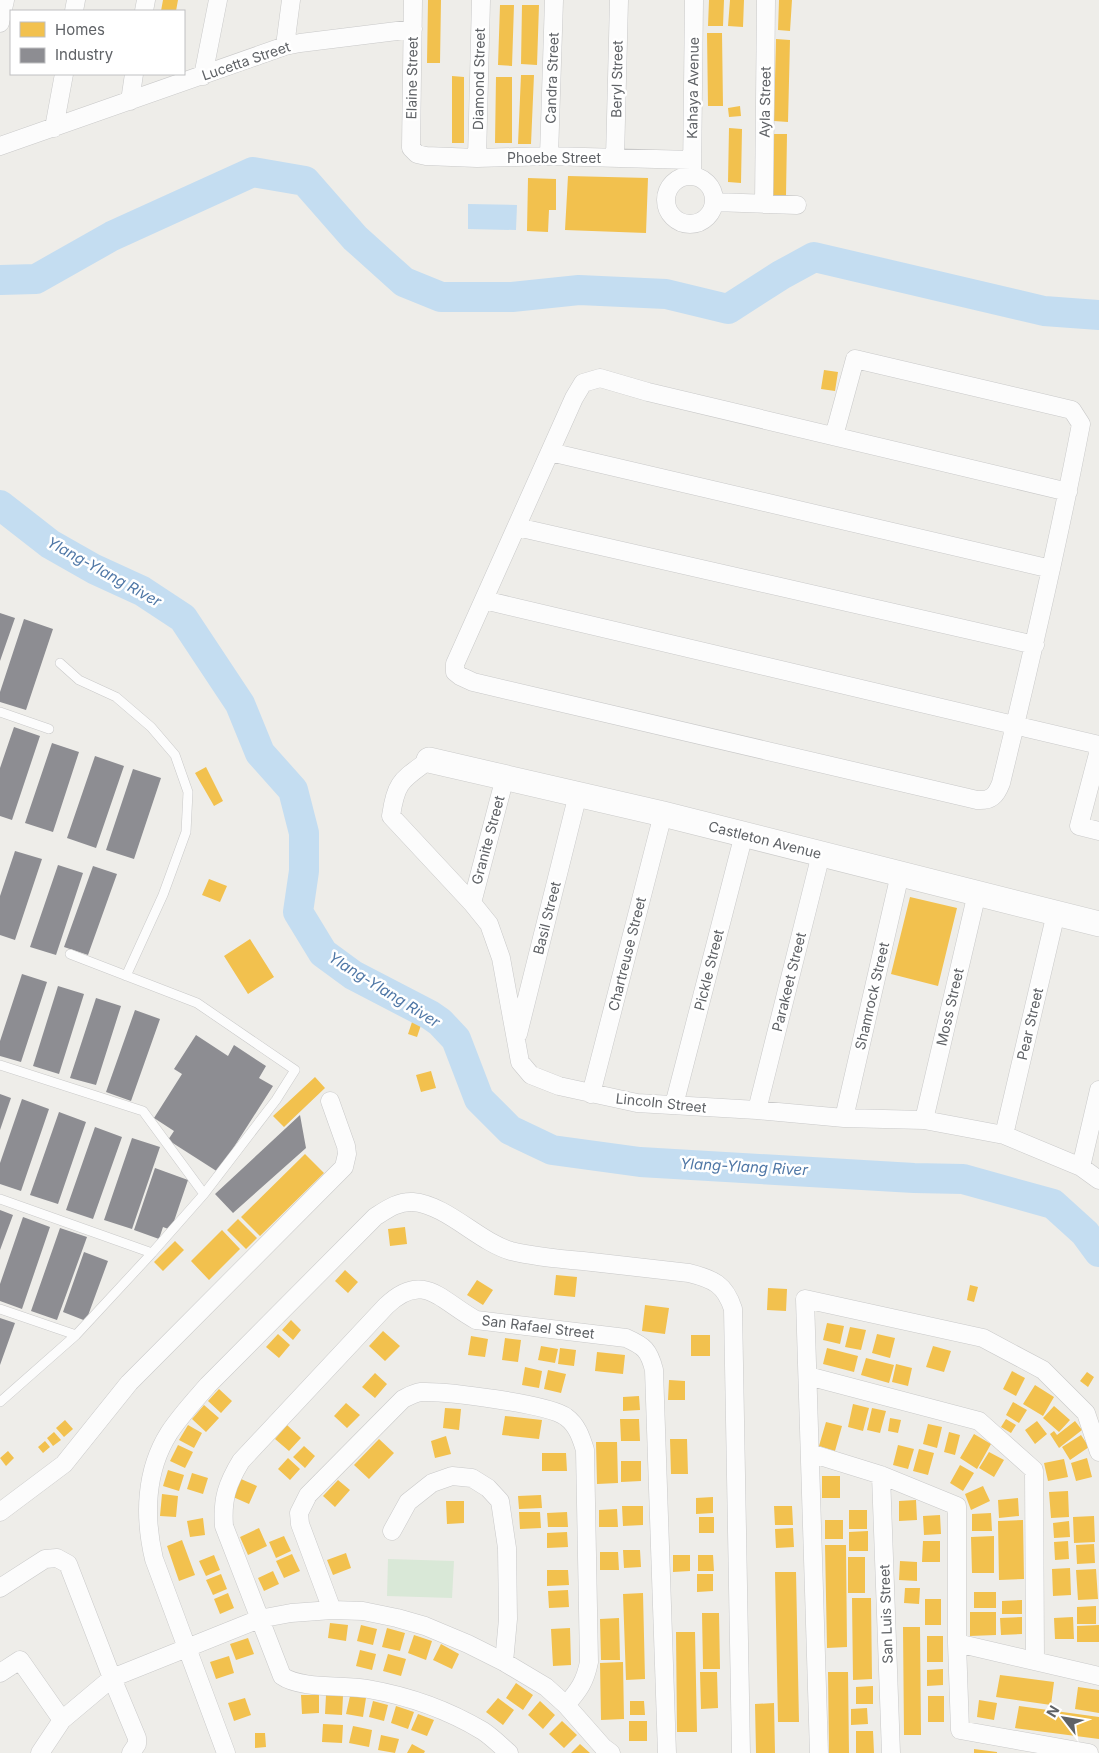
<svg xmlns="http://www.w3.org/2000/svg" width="1099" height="1753" viewBox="0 0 1099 1753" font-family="Inter,sans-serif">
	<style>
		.green { fill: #d9e8d7 }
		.water { fill: #c4ddf1 }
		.homes { fill: #f2c14e }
		.industry { fill: #8d8d92 }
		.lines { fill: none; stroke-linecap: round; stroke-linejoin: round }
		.river { stroke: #c4ddf1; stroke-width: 30 }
		.lane-casing { stroke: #c9c9c9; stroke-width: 10 }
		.street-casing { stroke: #c9c9c9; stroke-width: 19 }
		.secondary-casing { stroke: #cbcbca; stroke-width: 26 }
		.lane { stroke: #fcfcfc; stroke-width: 9 }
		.street { stroke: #fcfcfc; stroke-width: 18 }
		.secondary { stroke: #fcfcfc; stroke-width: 25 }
		.labels { text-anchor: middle; stroke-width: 5; stroke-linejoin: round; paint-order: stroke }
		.street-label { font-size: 14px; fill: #5f6266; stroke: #fff }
		.water-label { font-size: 15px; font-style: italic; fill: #4f77a6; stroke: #fff }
	</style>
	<rect width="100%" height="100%" fill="#eeede9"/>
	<path class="green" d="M388,1559L454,1561L452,1598L387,1596Z"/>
	<path class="water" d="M468,204L517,205L516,230L468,229Z"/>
	<path class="homes" d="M163,0H178L176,11H161Z
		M428,0H441L440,63H427Z
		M709,0H724L723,26H708Z
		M730,0H744L743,27L728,26Z
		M779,0H792L790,31L778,30Z
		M500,5H514L512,66L498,65Z
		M522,5H539L537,65L521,64Z
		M707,33H722L723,106H708Z
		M776,39L790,40L788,122L774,121Z
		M521,75H534L531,144H518Z
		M452,76L464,77V143H452Z
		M496,77H512V143H495Z
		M740,106L741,116L729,117L728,108Z
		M729,128L742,129L741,183L728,182Z
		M773,134H787L786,196H772Z
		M568,176L648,178L646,233L565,230Z
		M528,178L556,179V210H549L548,232L527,231Z
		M824,370L838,372L835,391L821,389Z
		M206,767L223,801L214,806L195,773Z
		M209,879L227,886L220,902L202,895Z
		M910,897L957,908L938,986L891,974Z
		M250,939L274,977L248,994L224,956Z
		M412,997L424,1003L422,1008L410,1003Z
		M414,1016L423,1019L417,1037L408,1034Z
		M431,1071L436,1088L421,1092L416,1075Z
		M315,1077L325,1088L284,1127L273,1116Z
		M305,1154L324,1173L260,1236L241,1217Z
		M238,1219L257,1238L246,1249L227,1230Z
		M405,1227L407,1244L390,1246L388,1229Z
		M222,1230L240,1249L209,1280L191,1261Z
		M175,1241L184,1250L163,1271L154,1262Z
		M345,1270L358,1282L348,1293L335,1281Z
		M556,1275L577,1277L575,1297L554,1295Z
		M477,1280L493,1290L483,1305L467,1295Z
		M970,1285L978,1287L974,1302L967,1300Z
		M768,1288L787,1289L786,1311L767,1310Z
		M645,1305L669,1308L665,1334L642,1331Z
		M291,1320L301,1330L293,1340L282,1330Z
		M827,1323L844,1326L840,1344L823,1340Z
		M850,1327L866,1330L861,1350L845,1347Z
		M383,1331L400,1346L385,1361L369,1346Z
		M278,1334L290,1345L279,1358L266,1347Z
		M877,1334L895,1338L890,1358L872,1353Z
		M691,1335H710V1356H691Z
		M471,1336L488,1339L485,1357L468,1355Z
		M505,1338L521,1340L518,1362L502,1360Z
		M541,1346L558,1349L555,1363L538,1360Z
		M933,1346L951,1351L944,1372L926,1367Z
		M560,1348L576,1350L574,1366L558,1364Z
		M827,1348L858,1356L854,1372L823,1364Z
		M597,1352L625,1355L623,1374L595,1371Z
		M866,1358L894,1365L889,1383L861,1375Z
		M896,1364L912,1368L908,1386L892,1382Z
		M525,1367L542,1371L539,1388L522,1385Z
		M548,1370L566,1374L561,1393L544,1389Z
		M1012,1371L1025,1378L1016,1396L1003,1389Z
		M1087,1372L1094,1377L1088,1387L1080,1381Z
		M375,1373L387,1384L375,1398L362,1387Z
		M669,1380L685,1381V1400H668Z
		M1035,1385L1054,1397L1043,1416L1023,1404Z
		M219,1389L232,1401L221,1413L208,1401Z
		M639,1396L640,1410L623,1411V1397Z
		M1013,1402L1027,1410L1019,1423L1006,1415Z
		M346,1403L360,1415L347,1428L334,1416Z
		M853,1404L869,1408L863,1431L848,1427Z
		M204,1405L219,1418L206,1432L192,1419Z
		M1054,1406L1070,1420L1059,1432L1043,1418Z
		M445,1408L461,1409L459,1430L443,1428Z
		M872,1408L886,1411L880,1433L867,1430Z
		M505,1416L542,1420L539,1439L502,1435Z
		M890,1418L901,1420L898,1433L888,1431Z
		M620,1419H639L640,1441H621Z
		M1006,1419L1016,1425L1011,1433L1001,1427Z
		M65,1420L73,1429L64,1437L56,1428Z
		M1037,1421L1047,1434L1035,1444L1025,1430Z
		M1075,1421L1082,1430L1059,1448L1050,1434L1054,1431L1057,1435Z
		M826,1422L842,1426L835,1451L819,1446Z
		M928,1424L942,1427L937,1448L923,1444Z
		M188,1425L202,1433L194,1448L179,1440Z
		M287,1425L301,1438L289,1451L275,1439Z
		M54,1432L61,1440L53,1446L47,1438Z
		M949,1432L960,1435L955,1455L944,1452Z
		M974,1434L991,1444L977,1469L960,1458Z
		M1081,1435L1089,1447L1070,1460L1062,1447Z
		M446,1436L451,1454L435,1458L431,1441Z
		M379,1439L394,1453L369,1479L354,1465Z
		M670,1439H687L688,1474H671Z
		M45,1441L50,1447L43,1453L38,1447Z
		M596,1442H617L618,1483L597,1484Z
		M178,1445L193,1452L185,1468L170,1461Z
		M898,1445L914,1449L908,1469L893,1465Z
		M304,1446L315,1456L305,1468L293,1457Z
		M919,1449L934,1453L928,1475L913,1471Z
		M8,1451L14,1458L6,1466L0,1458Z
		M989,1452L1004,1460L994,1477L979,1468Z
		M542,1453H566L567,1471H542Z
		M288,1458L300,1469L290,1480L278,1469Z
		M1087,1458L1092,1477L1076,1481L1071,1463Z
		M1064,1459L1068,1477L1048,1481L1044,1463Z
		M621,1461H641V1481L621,1482Z
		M960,1465L974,1473L963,1491L950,1483Z
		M168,1470L184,1475L179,1491L163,1486Z
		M192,1473L208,1478L203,1494L187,1489Z
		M822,1476H840V1498H822Z
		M241,1479L257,1486L249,1504L233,1497Z
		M338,1480L350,1490L335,1507L323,1496Z
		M983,1486L990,1501L971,1510L965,1494Z
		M1068,1491L1069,1517L1051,1518L1049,1492Z
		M162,1494L178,1496L176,1517L160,1516Z
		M541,1495L542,1508L519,1509L518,1496Z
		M713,1497V1513L696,1514V1498Z
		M1018,1498L1019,1516L999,1518L998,1500Z
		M916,1500L917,1520L899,1521V1501Z
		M446,1501H464V1523L447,1524Z
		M622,1506H643V1525L623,1526Z
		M774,1506H792L793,1525H775Z
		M617,1509L618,1527H599V1510Z
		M849,1510H867V1529H849Z
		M519,1512H540L541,1528L520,1529Z
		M567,1512L568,1527H548L547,1513Z
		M991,1513L992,1531H972V1514Z
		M940,1515L941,1534L924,1535L923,1516Z
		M1094,1516L1095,1542L1074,1543L1073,1517Z
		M699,1517H714V1533H699Z
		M203,1518L205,1535L190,1537L187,1521Z
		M825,1520H843V1539H825Z
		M1023,1520L1024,1579L999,1580L998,1521Z
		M1069,1521L1070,1537L1054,1538L1053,1523Z
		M259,1528L267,1546L248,1555L240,1537Z
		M793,1528L794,1547L776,1548L775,1529Z
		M868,1531V1551H849V1532Z
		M567,1532L568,1547L547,1548V1533Z
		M284,1536L291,1551L276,1558L269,1542Z
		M994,1536V1573H972L971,1537Z
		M182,1540L195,1575L179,1581L167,1546Z
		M923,1541H940V1562H922Z
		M1068,1541L1069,1559L1055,1560L1054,1542Z
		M1094,1544L1095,1563L1077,1564L1076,1545Z
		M825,1545H846L847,1647L827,1648Z
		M623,1550H640L641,1567L624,1568Z
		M600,1552H618L619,1570H600Z
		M346,1553L351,1568L333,1575L327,1560Z
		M292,1554L300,1571L284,1578L276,1561Z
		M214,1555L220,1570L206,1576L199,1561Z
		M673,1555H690V1571L673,1572Z
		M698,1555H713L714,1571H698Z
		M848,1557H865V1593H848Z
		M900,1561L917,1562V1581L899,1580Z
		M1070,1568L1071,1595L1053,1596L1052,1569Z
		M1096,1569L1098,1599L1078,1600L1076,1570Z
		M547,1570H568L569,1585L547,1586Z
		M273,1571L279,1584L264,1591L258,1578Z
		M775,1572H796L799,1722H778Z
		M221,1574L227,1589L213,1595L206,1580Z
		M697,1574H713V1591L697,1592Z
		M905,1588H920L919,1604L904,1603Z
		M568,1590L569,1607L549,1608L548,1591Z
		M974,1592H996V1608H974Z
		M228,1593L234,1608L220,1614L214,1599Z
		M643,1593L645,1679L626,1680L623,1594Z
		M852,1598H871L872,1679L853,1680Z
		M925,1599H941V1625H925Z
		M1022,1600V1614H1002V1601Z
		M1096,1606V1624H1077V1607Z
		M970,1612H996V1635L970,1636Z
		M702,1613H719L720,1669H703Z
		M1022,1617V1634L1001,1635L1000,1618Z
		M1073,1617L1074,1639H1055L1054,1618Z
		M619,1618L620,1660H601L600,1619Z
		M330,1623L348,1625L346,1641L328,1638Z
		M361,1625L377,1629L373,1645L357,1641Z
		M1099,1625V1642H1077V1626Z
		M903,1627H920L921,1735H904Z
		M387,1628L405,1633L400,1651L382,1647Z
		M570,1628L571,1665L553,1666L551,1629Z
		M676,1632H695L697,1732H677Z
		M414,1635L432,1641L426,1660L408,1653Z
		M927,1636H943V1662H927Z
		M248,1638L254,1654L236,1660L230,1644Z
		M441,1644L459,1654L452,1669L433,1660Z
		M360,1650L376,1654L372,1670L356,1666Z
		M388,1654L406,1659L401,1676L383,1671Z
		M229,1656L234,1673L216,1679L210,1662Z
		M623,1662L624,1719L601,1720L600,1663Z
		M943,1669V1685L927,1686V1670Z
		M700,1672H717L718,1708L701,1709Z
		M828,1672H848L849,1753H829Z
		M1000,1675L1054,1682L1051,1705L996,1697Z
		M516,1683L533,1695L523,1710L506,1698Z
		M873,1686V1704H856V1687Z
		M1078,1687L1099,1690V1713L1075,1709Z
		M301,1695H319V1713L302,1714Z
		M326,1695L343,1696L342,1715L325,1714Z
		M350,1696L366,1698L363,1717L346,1714Z
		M928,1696H944V1722H928Z
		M245,1698L251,1715L234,1721L228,1703Z
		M498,1698L514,1710L503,1725L486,1712Z
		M979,1700L997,1703L994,1720L977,1717Z
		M373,1701L388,1705L384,1721L369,1717Z
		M540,1701L555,1715L543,1729L528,1715Z
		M630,1701H644L645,1715H630Z
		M774,1703L775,1753H756L755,1704Z
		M396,1706L414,1712L408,1729L391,1723Z
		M1019,1706L1099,1717V1739L1015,1728Z
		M867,1708L868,1724L851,1725V1709Z
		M418,1714L434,1720L427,1736L411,1730Z
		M562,1721L577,1735L564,1748L549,1734Z
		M629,1721H647V1741H629Z
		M323,1724L343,1725L342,1743L322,1742Z
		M353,1726L372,1730L369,1747L349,1743Z
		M856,1731H873L874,1753H856Z
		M255,1733H265L266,1747L255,1748Z
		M381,1735L399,1739L395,1753L378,1750Z
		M412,1744L425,1751L424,1753H407Z
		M580,1744L590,1753H571Z
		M974,1749L997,1752V1753H974Z"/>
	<path class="industry" d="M0,613L15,618L0,661Z
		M24,619L53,629L26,710L0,702V692Z
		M14,727L40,736L12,820L0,816V768Z
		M52,743L79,752L53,832L25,823Z
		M95,756L124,766L96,848L67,838Z
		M133,769L161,778L134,859L106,850Z
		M15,851L42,859L15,940L0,935V896Z
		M58,865L83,873L56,955L30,947Z
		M93,866L117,874L88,955L64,947Z
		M22,974L47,982L21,1062L0,1056V1041Z
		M58,986L84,994L59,1074L33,1066Z
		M96,998L121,1006L96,1085L70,1078Z
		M135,1010L160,1019L131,1101L106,1092Z
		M196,1035L228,1056L234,1045L266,1066L259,1078L273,1086L218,1172L168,1140L174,1131L154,1118L182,1074L174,1069Z
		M0,1094L11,1098L0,1130Z
		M22,1099L49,1109L21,1191L0,1184V1163Z
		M59,1112L86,1122L58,1204L30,1195Z
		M300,1115L306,1148L233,1213L215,1194Z
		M95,1127L122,1137L93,1219L66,1210Z
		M132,1138L160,1147L132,1229L104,1220Z
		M155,1168L188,1180L171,1230L163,1227L159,1239L134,1230Z
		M0,1210L13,1215L0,1250Z
		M23,1217L50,1227L22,1309L0,1301V1284Z
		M60,1228L87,1237L57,1320L31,1311Z
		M84,1252L108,1261L86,1321L63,1312Z
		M0,1318L15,1323L0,1365Z"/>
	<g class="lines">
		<path class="river" d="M0,280L36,279L112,236L253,172L305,181L355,238L404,282L441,297H512L579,290L666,294L728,309L781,275L814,257L1044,311L1099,315
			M0,505L50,544L94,569L142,591L183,618L240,704L260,753L293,790L304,833V871L298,912L323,953L353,975L430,1015L440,1022L456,1039L479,1099L510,1130L552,1150L640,1162L914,1178L963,1179L1053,1204L1085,1233L1099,1252"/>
		<g class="lane-casing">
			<path id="lane" d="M60,663L79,680L116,697L151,727L175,755L188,792L186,832L163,895L126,976
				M0,712L49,729
				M0,1065L143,1111L204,1194
				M0,1199L152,1253
				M0,1309L76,1335
				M0,1402L76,1335L152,1253L204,1194L276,1100L295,1070L197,1003L70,954"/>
		</g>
		<g class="street-casing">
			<path id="street" d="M413,0L411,148L417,154L426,156L477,158L549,156L691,160
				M74,11L76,0
				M144,11L146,0
				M0,23L5,0
				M285,46L291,0
				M203,76L218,0
				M130,101L134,74
				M54,128L64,74
				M0,146L285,46L300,43L413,29
				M549,156L554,0
				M477,158L481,0
				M615,158L619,0
				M692,175L694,0
				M666 200a24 24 0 1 1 48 0a24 24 0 1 1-48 0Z
				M714,202L797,205
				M764,204L766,0
				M834,436L855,359L1072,410L1081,424C1058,544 1030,664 1001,783C996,796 991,801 977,800L473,682L460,676L455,672V664L574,398L583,383L600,378L648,392L1068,492
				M550,452L1051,569
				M517,527L1035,645
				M484,600L1099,745
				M1099,750L1079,826L1099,831
				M429,760C402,780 396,781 391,816L472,903L489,924L501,958L520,1062L531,1075L559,1086L637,1103L757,1110L844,1118L924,1120L1004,1135L1081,1167L1099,1180
				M472,903L505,777
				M518,1034L578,794
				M591,1094L663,814
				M674,1105L744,834
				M757,1110L821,854
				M844,1118L900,874
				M924,1120L977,893
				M1004,1135L1056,913
				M1081,1167L1099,1090
				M808,1376L979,1421L1034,1470L1035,1660
				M810,1453L881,1475L957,1506V1643L960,1730L1089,1753
				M881,1475L891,1753
				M0,1512L64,1464L129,1383L344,1167L347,1154L346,1146L330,1101
				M392,1531L408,1502L432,1483L452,1476L472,1478L488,1488L500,1501L507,1548L508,1619L504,1662
				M0,1588L45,1559L57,1558L68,1564L112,1678L137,1738V1744L131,1753
				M332,1610L300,1524L299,1513L308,1495L403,1399C409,1396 414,1393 421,1392C445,1391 549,1404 566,1417C577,1425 581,1437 585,1450L589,1662C585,1682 579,1690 566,1705
				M957,1643L1099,1676
				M0,1673L20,1660L62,1720
				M40,1753L62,1720L112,1678L259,1619L291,1613L332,1610L363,1611L397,1618L425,1626L468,1644L504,1662L546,1687L566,1705L603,1747L611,1753
				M226,1753L154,1559C144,1517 145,1471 169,1433C180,1416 194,1401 208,1385L375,1217C386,1210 398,1201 413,1202C447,1205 479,1242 511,1251C535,1257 559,1259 583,1261C619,1265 654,1269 689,1273C713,1279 725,1284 733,1309L741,1753
				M509,1753C501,1746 492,1737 483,1731C448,1710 408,1696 368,1689C344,1685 300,1689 282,1676L224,1526C222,1499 227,1484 241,1461L386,1306C423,1270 441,1301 476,1320L626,1338C644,1346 649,1350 654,1370L667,1753
				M819,1753L805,1299L983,1338L1043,1370L1086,1413L1099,1452"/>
		</g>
		<g class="secondary-casing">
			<path id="secondary" d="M429,760L663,814L1099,924"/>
		</g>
		<use href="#lane" class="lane"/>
		<use href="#street" class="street"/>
		<use href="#secondary" class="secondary"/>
	</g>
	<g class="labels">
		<g class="street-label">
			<text transform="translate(246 61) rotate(-19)" y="5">Lucetta Street</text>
			<text transform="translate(412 78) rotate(-89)" y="5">Elaine Street</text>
			<text transform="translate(552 78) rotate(-88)" y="5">Candra Street</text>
			<text transform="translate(479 79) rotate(-89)" y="5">Diamond Street</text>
			<text transform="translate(617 79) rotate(-89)" y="5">Beryl Street</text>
			<text transform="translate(693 88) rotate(-89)" y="5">Kahaya Avenue</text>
			<text transform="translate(765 102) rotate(-89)" y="5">Ayla Street</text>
			<text x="554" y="163">Phoebe Street</text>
			<text transform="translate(488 840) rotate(-75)" y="5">Granite Street</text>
			<text transform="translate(765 840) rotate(14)" y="5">Castleton Avenue</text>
			<text transform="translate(547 918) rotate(-76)" y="5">Basil Street</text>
			<text transform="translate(627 954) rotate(-76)" y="5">Chartreuse Street</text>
			<text transform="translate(709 970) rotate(-76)" y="5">Pickle Street</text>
			<text transform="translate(789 982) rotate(-76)" y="5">Parakeet Street</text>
			<text transform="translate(872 996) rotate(-77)" y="5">Shamrock Street</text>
			<text transform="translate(950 1007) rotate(-77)" y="5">Moss Street</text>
			<text transform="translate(1030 1024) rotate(-77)" y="5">Pear Street</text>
			<text transform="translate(661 1103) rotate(6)" y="5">Lincoln Street</text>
			<text transform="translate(538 1327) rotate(7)" y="5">San Rafael Street</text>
			<text transform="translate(886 1614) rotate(-92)" y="5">San Luis Street</text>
		</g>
		<g class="water-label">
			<text transform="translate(104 572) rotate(29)" y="5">Ylang-Ylang River</text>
			<text transform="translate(384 990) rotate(32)" y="5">Ylang-Ylang River</text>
			<text transform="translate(744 1167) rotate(3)" y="5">Ylang-Ylang River</text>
		</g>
	</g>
	<rect x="10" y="10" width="175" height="65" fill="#ffffff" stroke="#bfc0c2"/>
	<rect x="20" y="22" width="25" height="15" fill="#f2c14e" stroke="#bfc0c2"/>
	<text x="55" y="35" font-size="15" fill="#5f6266">Homes</text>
	<rect x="20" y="48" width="25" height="15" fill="#8d8d92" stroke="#bfc0c2"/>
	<text x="55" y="60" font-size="15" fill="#5f6266">Industry</text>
	<g transform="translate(1064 1718) rotate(301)" stroke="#ffffff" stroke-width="4" paint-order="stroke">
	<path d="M0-4L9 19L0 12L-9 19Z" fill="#5f6266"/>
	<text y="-8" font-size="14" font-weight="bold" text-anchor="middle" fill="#5f6266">N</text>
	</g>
</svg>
